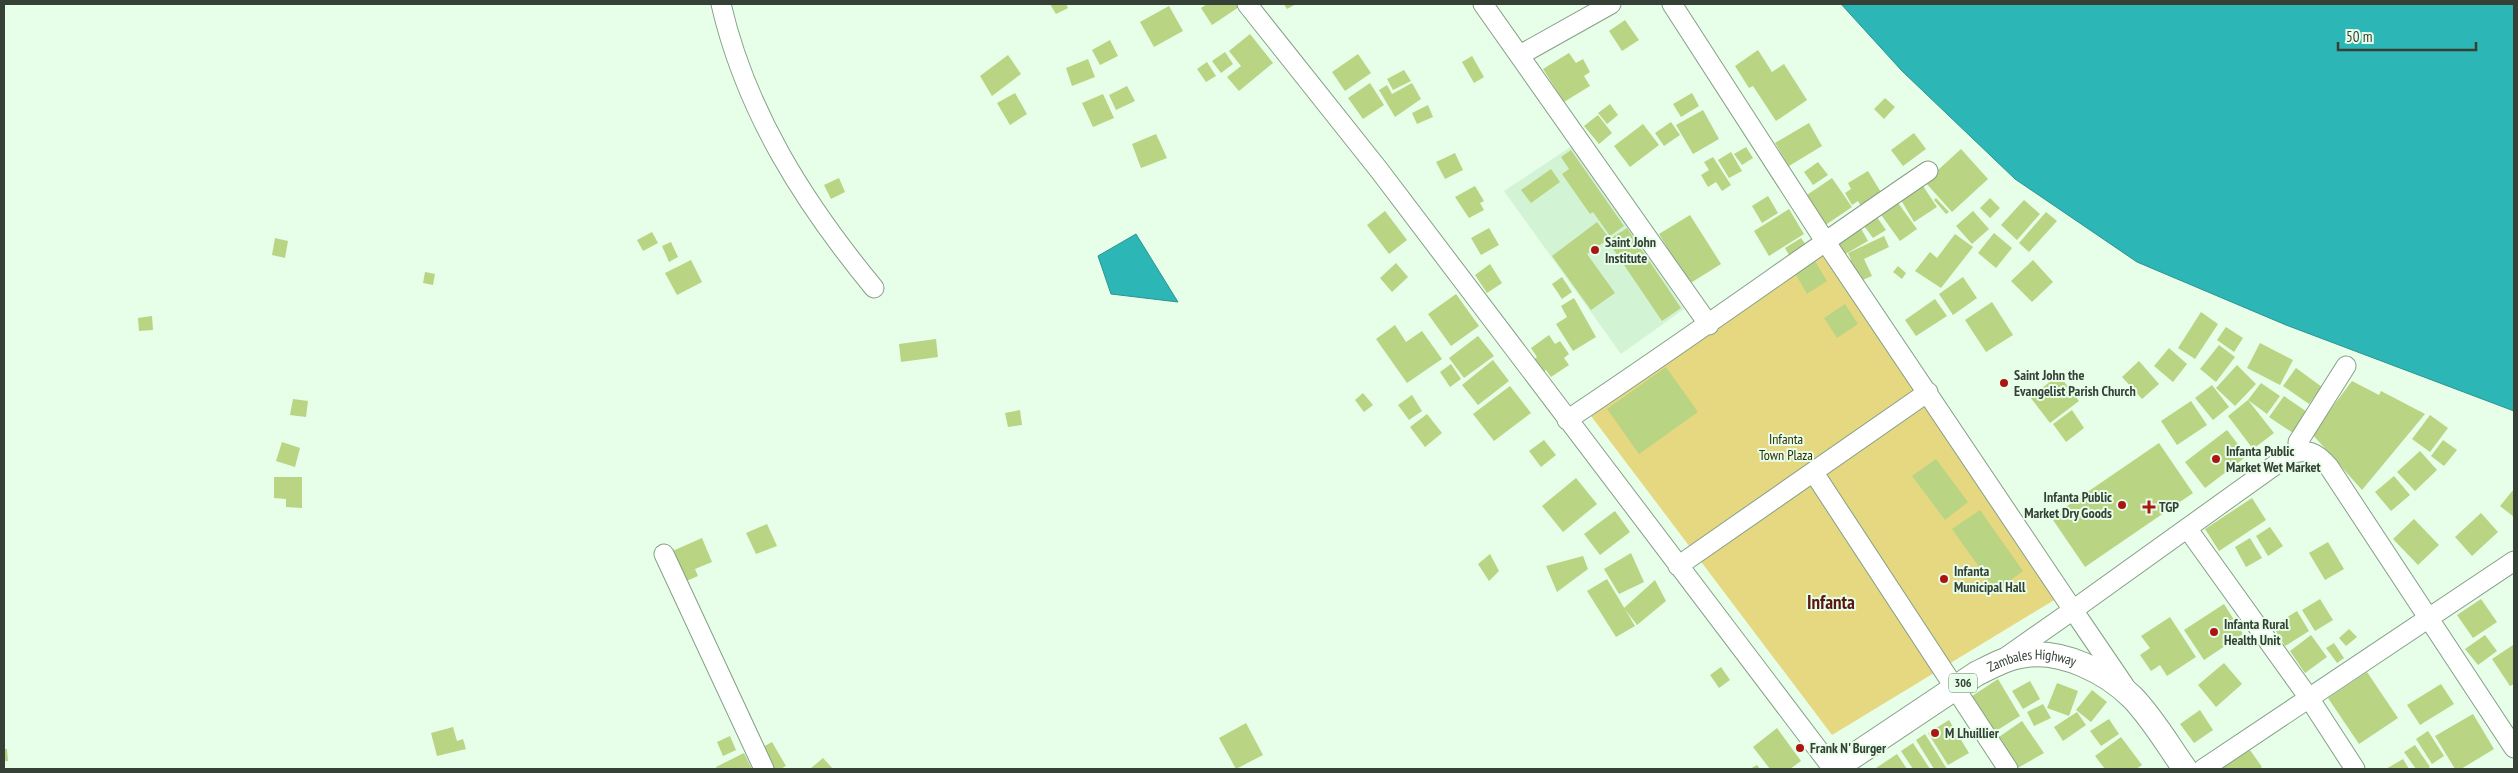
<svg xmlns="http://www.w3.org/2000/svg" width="2518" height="773" viewBox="0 0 2518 773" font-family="'PT Sans Narrow',sans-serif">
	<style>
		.built { fill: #d2f4d4 }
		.green { fill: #e6d881 }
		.water { fill: #2cb6b6; stroke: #2f9390 }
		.building { fill: #b9d482 }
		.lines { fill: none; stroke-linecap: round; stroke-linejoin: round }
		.minor-casing { stroke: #85a087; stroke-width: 21 }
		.major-casing { stroke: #85a087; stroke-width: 26 }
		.minor { stroke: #fff; stroke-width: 19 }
		.major { stroke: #fff; stroke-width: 24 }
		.poi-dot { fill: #aa1713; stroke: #e7fee9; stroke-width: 2 }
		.labels { text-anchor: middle; stroke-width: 4; stroke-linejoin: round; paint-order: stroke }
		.shield { fill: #e7fee9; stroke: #6a796c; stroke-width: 1 }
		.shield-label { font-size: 12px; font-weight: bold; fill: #354036 }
		.poi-label { font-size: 14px; font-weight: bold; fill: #354036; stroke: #e7fee9; text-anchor: start }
		.park-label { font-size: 14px; fill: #322c04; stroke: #e7fee9 }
		.street-label { font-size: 14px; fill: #354036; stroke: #e7fee9 }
		.district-label { font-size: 19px; font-weight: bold; fill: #5a1611; stroke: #e7fee9 }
	</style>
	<rect width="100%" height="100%" fill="#e7fee9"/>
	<path class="built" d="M1572,146L1684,309L1621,354L1504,191Z"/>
	<path class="green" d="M1820,252L2056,599L1832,735L1591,416Z"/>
	<path class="water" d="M1841,4H2514V411L2286,325L2137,262L2015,179L1902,71Z
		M1136,234L1178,302L1111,294L1098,256Z"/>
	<path class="building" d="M1050,4H1066L1068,8L1056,14Z
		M1207,4H1237L1239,7L1212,25L1201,8Z
		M1284,4H1296L1287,9Z
		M1169,6L1183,31L1154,47L1140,22Z
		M1625,20L1639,40L1622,51L1609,31Z
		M1250,34L1273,63L1239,91L1227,77L1241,66L1229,51Z
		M1110,40L1118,56L1100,65L1092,50Z
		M1758,50L1772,72L1784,64L1807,100L1776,121L1753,86L1749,88L1735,66Z
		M1225,52L1233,64L1221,73L1212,61Z
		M1569,53L1576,63L1583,59L1590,72L1584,76L1590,86L1564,102L1543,69Z
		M1358,54L1371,73L1345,91L1332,72Z
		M1008,55L1021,74L992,96L980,76Z
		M1472,56L1484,77L1474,83L1462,62Z
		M1088,59L1095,77L1072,86L1066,68Z
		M1207,62L1216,76L1206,82L1197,69Z
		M1404,70L1411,81L1393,90L1387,79Z
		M1370,83L1384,105L1363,119L1348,98Z
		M1412,83L1421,99L1395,117L1379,90L1387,85L1392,94Z
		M1127,86L1135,101L1116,110L1109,95Z
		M1015,93L1027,114L1010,125L997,103Z
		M1692,93L1699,106L1681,117L1673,104Z
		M1103,94L1114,118L1093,127L1082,103Z
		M1885,98L1895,107L1884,119L1874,109Z
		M1610,104L1618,115L1607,124L1598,113Z
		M1428,105L1433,117L1417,124L1412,113Z
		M1703,110L1719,139L1693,154L1676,125Z
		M1598,115L1612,133L1599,144L1584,126Z
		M1671,122L1680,135L1664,146L1655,133Z
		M1809,123L1822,146L1789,166L1775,143Z
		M1643,124L1659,145L1630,167L1614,146Z
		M1914,133L1926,149L1903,166L1891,150Z
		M1156,134L1167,158L1141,168L1132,144Z
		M1746,147L1753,158L1742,165L1734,154Z
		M1961,149L1988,179L1952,212L1925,182Z
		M1571,150L1624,226L1610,236L1593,212L1590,214L1562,174L1569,169L1561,157Z
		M1731,152L1742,171L1729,178L1718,160Z
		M1455,153L1463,170L1445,179L1436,162Z
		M1713,157L1731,185L1722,191L1716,182L1708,187L1701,175L1709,170L1704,162Z
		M1818,162L1828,175L1813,185L1804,172Z
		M1551,169L1560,182L1531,203L1521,190Z
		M1868,171L1882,194L1861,206L1858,201L1852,205L1845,193L1851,189L1848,183Z
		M839,178L845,192L831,199L824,185Z
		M1832,178L1852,207L1824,226L1804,197Z
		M1475,186L1484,201L1480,203L1484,210L1469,218L1455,197Z
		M1923,186L1937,207L1914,222L1901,200Z
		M1768,196L1778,213L1762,223L1752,206Z
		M1936,198L1949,212L1946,214L1934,200Z
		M1990,198L2000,208L1990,218L1980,208Z
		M1896,200L1917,229L1900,241L1879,212Z
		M2024,200L2040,214L2017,240L2001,225Z
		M1789,209L1804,234L1769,256L1754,231Z
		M1385,211L1407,240L1389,254L1367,225Z
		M1973,211L1989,229L1972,244L1956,226Z
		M2046,212L2057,221L2029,252L2019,243Z
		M1874,213L1886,230L1873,238L1861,222Z
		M1690,215L1721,264L1689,284L1659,234Z
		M1597,222L1610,239L1627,228L1681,308L1662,321L1607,240L1587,254L1615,293L1591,310L1552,256Z
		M1859,225L1868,241L1842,256L1833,240Z
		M1489,228L1499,245L1481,255L1471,238Z
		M652,232L658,243L643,251L637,240Z
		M1994,233L2012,248L1996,268L1978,253Z
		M1955,234L1973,247L1941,288L1915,271L1930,252L1937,258Z
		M1884,236L1889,247L1864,259L1872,276L1856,283L1846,262L1851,260L1848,253Z
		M275,238L288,241L285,258L272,255Z
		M1801,238L1806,245L1789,255L1785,248Z
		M671,242L678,257L669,262L662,246Z
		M691,260L702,282L677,295L665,273Z
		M2033,260L2053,282L2032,302L2011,281Z
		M1815,261L1827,281L1807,294L1795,273Z
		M1396,263L1408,277L1392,292L1380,278Z
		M1490,264L1502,283L1487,293L1475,275Z
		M1898,266L1906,273L1902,279L1893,272Z
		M425,272L435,274L433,285L423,283Z
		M1562,277L1572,292L1562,299L1552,284Z
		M1963,277L1977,298L1953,315L1939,294Z
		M1456,294L1479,326L1451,346L1428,314Z
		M1574,298L1596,337L1573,351L1556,324L1567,317L1561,306Z
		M1935,299L1947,316L1916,336L1905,320Z
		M1992,302L2013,335L1986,352L1965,320Z
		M1845,304L1858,324L1837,338L1824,318Z
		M2201,312L2218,324L2195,359L2178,348Z
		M152,316L153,330L139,331L138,318Z
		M1395,325L1406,342L1422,331L1442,359L1407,383L1376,339Z
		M2226,327L2243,338L2234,352L2217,340Z
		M1549,335L1555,344L1560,341L1569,354L1564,358L1569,365L1551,377L1546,370L1539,375L1530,362L1537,357L1531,348Z
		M1478,336L1494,356L1464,378L1449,358Z
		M936,339L938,357L901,362L899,344Z
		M2260,343L2293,360L2280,385L2247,368Z
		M2219,345L2235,357L2216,382L2200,369Z
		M2169,348L2187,364L2173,382L2154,366Z
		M1493,360L1509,381L1478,405L1462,385Z
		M2139,361L2159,384L2142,399L2122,377Z
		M1451,364L1461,379L1450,387L1440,372Z
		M2237,365L2256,384L2235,406L2216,388Z
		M1666,367L1698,412L1639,454L1607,409Z
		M2296,368L2322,387L2309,404L2283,386Z
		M2059,375L2079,401L2050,423L2030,397Z
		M2352,381L2379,395L2381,391L2425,414L2362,490L2312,434Z
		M2261,383L2280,396L2267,414L2248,400Z
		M2212,385L2229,407L2213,420L2195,398Z
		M1510,386L1531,413L1494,441L1473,414Z
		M1363,393L1373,405L1364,412L1355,400Z
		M1412,395L1422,411L1409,420L1398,405Z
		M2284,396L2310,414L2296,435L2269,417Z
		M293,399L308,401L306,417L290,415Z
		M2248,400L2274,433L2253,449L2228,416Z
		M2191,401L2207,425L2177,445L2161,421Z
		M1020,410L1022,425L1008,427L1005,413Z
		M2072,410L2084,428L2066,442L2053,424Z
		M1427,414L1442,433L1425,447L1410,427Z
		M2430,415L2448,428L2430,452L2412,439Z
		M2227,430L2247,456L2205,488L2185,462Z
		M1544,440L1556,455L1541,467L1529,451Z
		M2443,440L2457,450L2444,466L2431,456Z
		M282,442L300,448L295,467L276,461Z
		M2159,443L2193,493L2085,567L2051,517Z
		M2420,451L2437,470L2415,491L2397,472Z
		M1936,459L1968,502L1945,520L1912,476Z
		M2394,476L2410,495L2391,511L2375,492Z
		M274,477H302V508L286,507V499L274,498Z
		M1576,478L1597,504L1563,532L1542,506Z
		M2514,489V517L2500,506Z
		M2252,498L2266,520L2219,551L2205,529Z
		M1980,510L2023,571L1996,591L1952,529Z
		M1615,511L1630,532L1600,555L1584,534Z
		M2481,513L2498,532L2472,556L2455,537Z
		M2414,519L2439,545L2418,565L2393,539Z
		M767,524L777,546L756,554L746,533Z
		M2270,527L2283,546L2268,556L2256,536Z
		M702,538L712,562L695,569L698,576L682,583L668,553Z
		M2250,538L2262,558L2246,567L2235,547Z
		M2328,542L2344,569L2325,580L2309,553Z
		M1631,553L1644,582L1619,594L1604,569Z
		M1490,554L1499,571L1489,581L1478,564Z
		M1583,556L1588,569L1557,592L1546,566Z
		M1607,579L1635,626L1616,637L1587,591Z
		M1655,580L1666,601L1637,625L1624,608Z
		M2320,599L2333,620L2315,631L2302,610Z
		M2481,599L2497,622L2473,638L2457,615Z
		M2224,604L2243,634L2204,660L2184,630Z
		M2297,611L2309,631L2285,646L2273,626Z
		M2170,617L2196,657L2167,676L2160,665L2151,671L2140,655L2150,648L2141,636Z
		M2349,629L2357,637L2346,646L2339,638Z
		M2311,635L2327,657L2305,673L2290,651Z
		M2485,635L2497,651L2478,665L2465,649Z
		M2334,643L2344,658L2337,663L2326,648Z
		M2513,645L2514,684L2510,686L2492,659Z
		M2224,663L2242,684L2216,707L2198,685Z
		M1721,667L1730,680L1719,688L1710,675Z
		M2367,672L2398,718L2359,744L2328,698Z
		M1998,679L2020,716L1991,734L1969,698Z
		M2030,681L2040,699L2023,709L2012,691Z
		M2057,683L2078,691L2069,716L2047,708Z
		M2441,684L2454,704L2420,725L2407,705Z
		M2092,690L2107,702L2091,722L2076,710Z
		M2043,704L2051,718L2034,726L2027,712Z
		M2200,710L2213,730L2194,743L2180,724Z
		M2077,712L2086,725L2063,741L2054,727Z
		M2473,714L2494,749L2461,769H2455L2435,736Z
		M2109,719L2119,734L2101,746L2090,731Z
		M1949,720L1969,753L1948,765L1928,733Z
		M2022,721L2044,753L2016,769L1996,739Z
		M1246,723L1263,755L1236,769L1219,738Z
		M453,727L457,741L463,739L466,749L437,756L431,733Z
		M1777,728L1801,761L1790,769H1770L1753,747Z
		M2428,731L2444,756L2432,764L2416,739Z
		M1925,734L1947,769H1934L1916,740Z
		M730,736L736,750L723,756L717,742Z
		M2121,737L2142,765L2136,769H2105L2095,756Z
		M772,742L786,766L780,769H771L759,749Z
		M1913,743L1930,769H1913L1901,751Z
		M2415,745L2430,767L2427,769H2416L2404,752Z
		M4,749H7L8,761H4Z
		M2250,750L2262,767L2259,769H2220Z
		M744,753L752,769H717L716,767Z
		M1897,754L1907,769H1877L1876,768Z
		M823,758L833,769H810Z
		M2403,759L2409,769H2386Z
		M1757,765L1760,769H1750Z"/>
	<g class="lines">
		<g class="minor-casing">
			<path id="minor" d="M721,4C746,112 804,203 874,288
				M1247,4L1379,170L1833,769
				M1483,4L1709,325
				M1672,4L1825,241L2073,610L2006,657
				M1520,55L1611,4
				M1567,420C1689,339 1807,253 1928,171
				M2299,451L2298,442L2346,366
				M1814,473L2008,769
				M2187,528L2309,698L2355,769
				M664,554L764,769
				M1678,566L1928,392
				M2124,685L2073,610L2289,455C2307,447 2317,453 2329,467L2514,748
				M2203,769L2514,561"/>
		</g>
		<g class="major-casing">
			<g id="major">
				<path id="s1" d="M1834,769L1976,674C1992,666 2008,657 2026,655C2063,650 2107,672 2133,698C2153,719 2168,745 2185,769"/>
			</g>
		</g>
		<use href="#minor" class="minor"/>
		<use href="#major" class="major"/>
	</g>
	<g class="poi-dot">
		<circle cx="1595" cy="250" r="5"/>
		<circle cx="2004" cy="383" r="5"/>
		<circle cx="2216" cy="459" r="5"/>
		<circle cx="2122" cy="505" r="5"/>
		<path d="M2146.5 499.5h5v5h5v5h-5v5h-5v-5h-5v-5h5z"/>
		<circle cx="1944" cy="579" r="5"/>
		<circle cx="2214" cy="632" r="5"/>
		<circle cx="1935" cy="733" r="5"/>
		<circle cx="1800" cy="748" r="5"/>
	</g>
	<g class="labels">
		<rect class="shield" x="1949" y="673.5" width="28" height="19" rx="4"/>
		<g class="shield-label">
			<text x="1963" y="687">306</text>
		</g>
		<g class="poi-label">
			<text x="1605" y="247">Saint John<tspan x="1605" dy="16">Institute</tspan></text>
			<text x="2014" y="380">Saint John the<tspan x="2014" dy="16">Evangelist Parish Church</tspan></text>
			<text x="2226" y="456">Infanta Public<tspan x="2226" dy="16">Market Wet Market</tspan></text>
			<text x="2112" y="502" text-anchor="end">Infanta Public<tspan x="2112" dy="16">Market Dry Goods</tspan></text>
			<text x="2159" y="512">TGP</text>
			<text x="1954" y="576">Infanta<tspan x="1954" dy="16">Municipal Hall</tspan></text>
			<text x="2224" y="629">Infanta Rural<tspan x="2224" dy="16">Health Unit</tspan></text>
			<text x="1945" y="738">M Lhuillier</text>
			<text x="1810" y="753">Frank N' Burger</text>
		</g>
		<g class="park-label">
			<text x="1786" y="444">Infanta<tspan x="1786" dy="16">Town Plaza</tspan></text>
		</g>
		<g class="street-label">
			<text dy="5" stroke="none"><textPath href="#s1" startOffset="230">Zambales Highway</textPath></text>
		</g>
		<g class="district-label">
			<text x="1831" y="609">Infanta</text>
		</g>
	</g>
	<rect width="2518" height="773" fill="none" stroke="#354036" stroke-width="10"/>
	<path d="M2338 42v8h138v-8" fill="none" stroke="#354036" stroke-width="2.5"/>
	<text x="2346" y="42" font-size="15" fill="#354036" stroke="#e7fee9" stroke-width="4" paint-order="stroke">50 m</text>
</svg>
